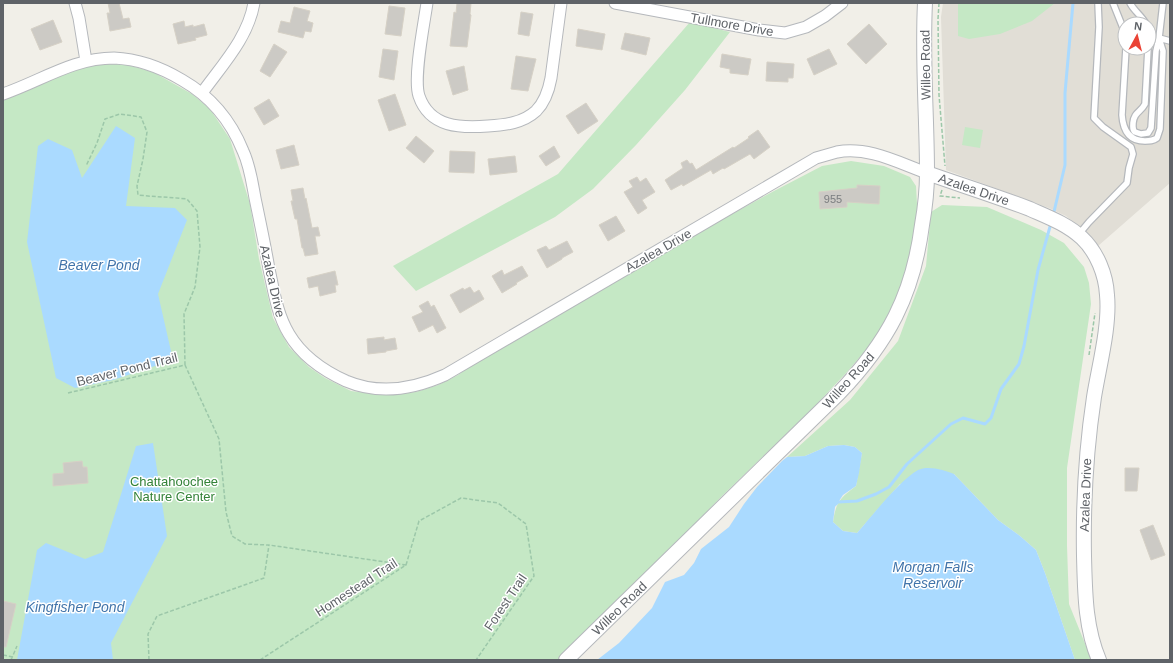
<svg xmlns="http://www.w3.org/2000/svg" width="1173" height="663" viewBox="0 0 1173 663" font-family="Helvetica,sans-serif">
	<style>
		.education { fill: #e1ded6; fill-rule: evenodd }
		.green { fill: #c5e8c5 }
		.water { fill: #aadaff }
		.lines { fill: none; stroke-linecap: round; stroke-linejoin: round }
		.stream { stroke: #aadaff; stroke-width: 3 }
		.building { fill: #cccac5; stroke: #d6d1c6 }
		.service-casing { stroke: #b5b8bc; stroke-width: 8 }
		.minor-casing { stroke: #b5b8bc; stroke-width: 13 }
		.tertiary-casing { stroke: #b5b8bc; stroke-width: 16 }
		.path { stroke: #9cc7a9; stroke-width: 1.5; stroke-dasharray: 4 2; stroke-linecap: butt }
		.service { stroke: #fff; stroke-width: 5.5 }
		.minor { stroke: #fff; stroke-width: 11 }
		.tertiary { stroke: #fff; stroke-width: 14 }
		.labels { text-anchor: middle; stroke-width: 3; stroke-linejoin: round; paint-order: stroke }
		.number-label { font-size: 11px; fill: #7a7d7f }
		.street-label { font-size: 13px; fill: #5f6368; stroke: #fff }
		.park-label { font-size: 13px; fill: #348238; stroke: #fff }
		.water-label { font-size: 14px; font-style: italic; fill: #4174aa; stroke: #fff }
	</style>
	<rect width="100%" height="100%" fill="#f1efe8"/>
	<path class="education" d="M943,3H1170V183L1098,246L1092,238L1066,216L1049,208L946,170L941,17ZM1125,24H1149V48H1125Z"/>
	<path class="green" d="M958,3H1055L1032,21L1000,34L969,39L958,36Z
		M690,22L730,32L685,90L636,145L593,189L555,217L416,291L393,266L558,174Z
		M113,61L153,72L192,94L210,109L230,139L250,204L259,259L273,318L289,347L309,367L325,378L351,391L381,395L416,392L438,385L458,375L521,330L774,191L822,166L851,161L884,166L910,177L916,186L918,222L907,276L895,304L876,338L848,371L813,408L722,496L563,660H3V96L67,68Z
		M965,127L983,130L980,148L962,145Z
		M942,205L987,207L1041,230L1064,243L1084,267L1089,283L1091,304L1067,468V546L1069,604L1086,646L1094,660H1075L1045,573L1036,550L1020,536L998,520L954,474L900,484L857,533L843,531L833,522C836,502 840,498 856,486L862,453L855,447L844,445L828,446L805,456L787,457L850,400L898,341L926,266L931,212Z"/>
	<path class="water" d="M116,126L135,138L126,206L175,208L187,220L158,294L173,360L113,380L75,388L56,378L27,242L38,146L48,139L72,150L82,178Z
		M153,443L167,536L111,643L113,660H17L37,550L46,543L85,559L103,552L136,446Z
		M844,445L855,447L862,453L859,473L856,486L843,495L835,507L833,522L843,531L857,533C872,516 899,481 918,470C928,465 945,470 954,474L998,520L1020,536L1036,550L1045,573L1075,660H597L619,643L652,608L665,582L684,575L694,563L701,549L729,527L744,504L757,487L782,461L787,457L805,456L828,446Z"/>
	<g class="lines">
		<path class="stream" d="M1053,216L1065,165V93L1073,3
			M836,504L838,502L857,501L876,494L889,487L907,464L951,424L963,418L985,424L991,418L1001,389L1019,364L1024,346L1038,270L1051,223"/>
	</g>
	<path class="building" d="M108,3H119L123,19L129,18L131,27L110,31L107,13H110Z
		M457,3H471L470,14L471,15L467,47L450,46L454,12L456,13Z
		M389,6L405,8L401,36L385,34Z
		M294,7L310,11L307,21L313,23L311,32L305,31L303,38L278,32L281,21L290,23Z
		M521,12L533,14L529,36L518,34Z
		M53,20L62,42L40,50L31,29Z
		M184,21L185,27L193,25V27L204,24L207,35L195,38L196,40L178,44L173,24Z
		M869,24L887,44L866,64L847,44Z
		M578,29L605,34L602,50L576,46Z
		M625,33L650,38L646,55L621,49Z
		M274,44L287,52L270,77L260,71Z
		M383,49L398,51L394,80L379,77Z
		M829,49L837,64L814,75L807,59Z
		M722,54L751,59L748,75L730,73V69L720,67Z
		M516,56L536,59L528,91L511,89Z
		M767,62L794,64L793,78H788V82L766,81Z
		M464,66L468,90L453,95L446,71Z
		M395,94L406,125L389,131L378,100Z
		M269,99L279,116L264,125L254,108Z
		M586,103L598,121L578,134L566,116Z
		M758,130L770,147L754,159L750,154L724,169L723,168L713,174L711,170L683,186L682,184L671,190L665,180L683,168L681,163L687,160L690,164L692,163L696,170L733,147L734,148L749,138L748,137Z
		M416,136L434,151L424,163L406,148Z
		M294,145L299,165L281,169L276,150Z
		M554,146L560,157L546,166L539,156Z
		M450,151L475,152L474,173L449,172Z
		M515,156L517,172L490,175L488,159Z
		M637,177L640,182L646,178L655,192L642,200L647,208L638,214L624,192L633,187L629,181Z
		M857,185L880,186L879,204L847,202V207L820,209L819,192L857,188Z
		M303,188L305,199L306,198L312,228L318,227L320,236H315L318,254L305,256L303,248H302L297,219H295L291,201H293L291,190Z
		M616,216L625,231L608,241L599,225Z
		M567,241L573,252L562,258V259L547,268L537,250L546,246L549,250Z
		M522,266L528,276L516,283L517,284L502,293L492,276L502,270L504,275Z
		M335,271L338,285H335L336,292L320,296L318,286L309,288L307,278Z
		M470,287L474,293L479,290L484,299L460,313L450,295L463,288L464,290Z
		M428,301L431,307L434,305L446,328L437,333L433,325L419,332L412,317L423,312L419,306Z
		M384,337V340L395,338L397,349L386,351V352L368,354L367,339Z
		M82,461L83,467H87L88,483L53,486V474L64,473L63,463Z
		M1125,468H1139L1137,491H1125Z
		M1153,525L1165,555L1151,560L1140,530Z
		M3,601L16,604L6,647H3Z"/>
	<g class="lines">
		<g class="service-casing">
			<path id="service" d="M1113,3L1125,33
				M1130,3C1134,11 1142,16 1146,24
				M1126,48L1122,115C1123,130 1129,141 1145,141C1150,141 1153,141 1157,138L1160,129L1163,51L1159,38L1163,3
				M1148,48L1145,104C1141,112 1134,112 1133,123C1133,127 1132,129 1135,132L1141,134L1148,133L1151,128L1156,51L1159,38L1170,41
				M1079,234L1089,222L1127,183L1129,168L1133,154L1131,147L1103,127L1094,118L1099,27L1098,3"/>
		</g>
		<g class="minor-casing">
			<path id="minor" d="M75,3L79,18L86,61
				M427,3C424,24 413,78 419,96C430,128 461,128 488,126C505,125 523,123 536,111C545,102 549,89 551,78L561,3
				M615,3L759,30L785,33L806,27L825,16L842,3
				M202,93C222,65 248,38 254,3
				M3,94C41,81 73,58 114,58C138,59 162,68 182,80C210,96 231,121 243,151C250,166 252,182 255,198C260,222 265,245 269,269C274,292 277,314 289,334C302,356 324,371 346,381C379,395 414,389 445,375L816,158C823,156 830,154 837,152C868,146 899,163 927,173"/>
		</g>
		<g class="tertiary-casing">
			<path id="tertiary" d="M927,173C961,185 996,196 1030,209C1048,217 1067,224 1082,238C1097,252 1106,275 1107,295C1110,326 1099,366 1094,397C1086,450 1083,502 1084,556C1085,592 1085,627 1099,660
				M566,660L839,393C888,342 913,295 922,225C925,208 927,191 927,173C927,117 922,60 925,3"/>
		</g>
		<path class="path" d="M939,3L938,19L939,95L945,166
			M942,190L940,196L960,198
			M1089,355L1095,313
			M68,393L185,365L184,314L195,287L200,247L197,211L187,199C170,197 155,197 138,195L137,186L143,159L147,132L141,117L120,114L105,119L97,143L86,166
			M406,565L419,521L461,498L498,503L526,524L534,576L476,660
			M3,655L13,657
			M11,660L17,646
			M149,660L148,634L157,616L264,578L269,545L245,544L232,536L226,512L219,439L185,365
			M260,660L406,565L269,545"/>
		<use href="#service" class="service"/>
		<use href="#minor" class="minor"/>
		<use href="#tertiary" class="tertiary"/>
	</g>
	<g class="labels">
		<g class="number-label">
			<text x="833" y="203">955</text>
		</g>
		<g class="street-label">
			<text transform="translate(732 24) rotate(10)" y="5">Tullmore Drive</text>
			<text transform="translate(925 65) rotate(-91)" y="5">Willeo Road</text>
			<text transform="translate(974 189) rotate(19)" y="5">Azalea Drive</text>
			<text transform="translate(658 250) rotate(-30)" y="5">Azalea Drive</text>
			<text transform="translate(273 281) rotate(77)" y="5">Azalea Drive</text>
			<text transform="translate(127 369) rotate(-14)" y="5">Beaver Pond Trail</text>
			<text transform="translate(848 380) rotate(-48)" y="5">Willeo Road</text>
			<text transform="translate(1085 495) rotate(-88)" y="5">Azalea Drive</text>
			<text transform="translate(356 587) rotate(-33)" y="5">Homestead Trail</text>
			<text transform="translate(505 602) rotate(-56)" y="5">Forest Trail</text>
			<text transform="translate(619 608) rotate(-44)" y="5">Willeo Road</text>
		</g>
		<g class="park-label">
			<text x="174" y="486">Chattahoochee<tspan x="174" dy="15">Nature Center</tspan></text>
		</g>
		<g class="water-label">
			<text x="99" y="270">Beaver Pond</text>
			<text x="933" y="572">Morgan Falls<tspan x="933" dy="16">Reservoir</tspan></text>
			<text x="75" y="612">Kingfisher Pond</text>
		</g>
	</g>
	<rect width="1173" height="663" fill="none" stroke="#5f6368" stroke-width="8"/>
	<g transform="translate(1137 36) rotate(7)"><circle r="19" fill="#ffffff" stroke="#bfc1c3"/>
	<path d="M0-3L7 15L0 10L-7 15Z" fill="#ea4335"/>
	<text y="-6" font-size="11" font-weight="bold" text-anchor="middle" fill="#5f6368">N</text>
	</g>
</svg>
